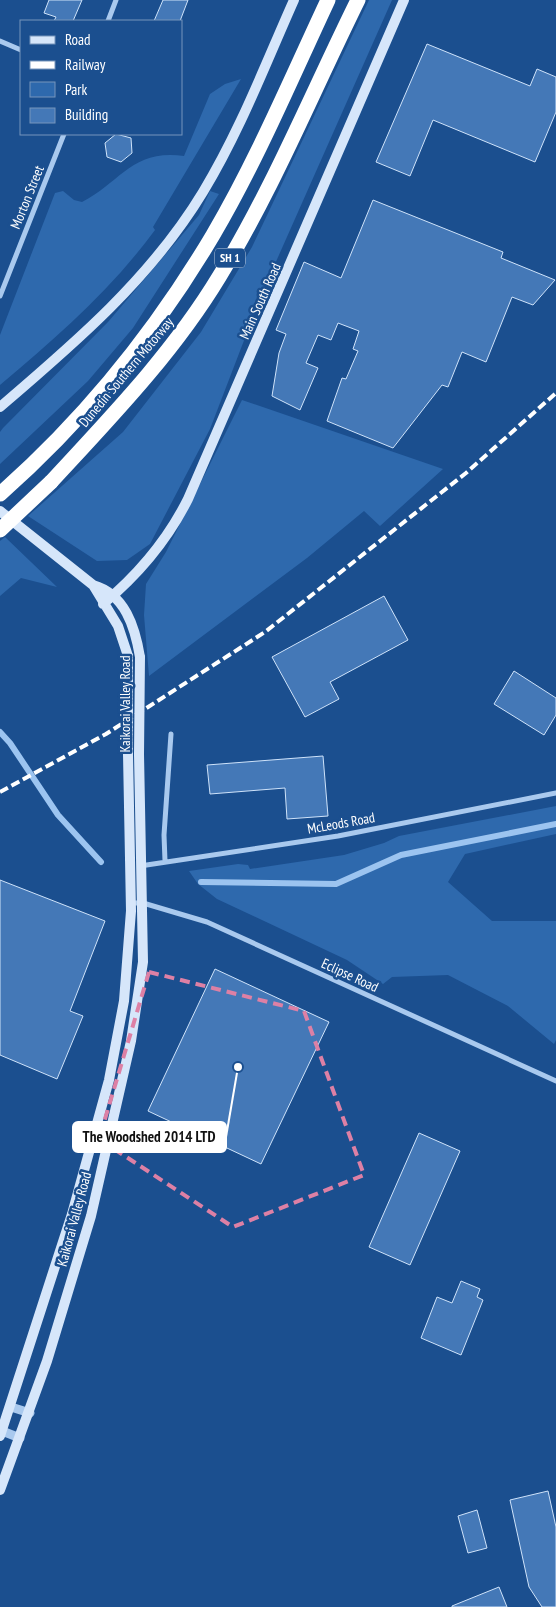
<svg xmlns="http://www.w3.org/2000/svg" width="556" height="1607" viewBox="0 0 556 1607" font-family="'PT Sans Narrow',sans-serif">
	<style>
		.green { fill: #2e69ad }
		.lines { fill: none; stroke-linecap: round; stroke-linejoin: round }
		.stream { stroke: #9cc4f0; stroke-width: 6 }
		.building { fill: #4478b7; stroke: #cfe3fa }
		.minor { stroke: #a9c9ee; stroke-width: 5 }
		.tertiary { stroke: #a9c9ee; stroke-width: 9 }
		.secondary { stroke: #d6e6fa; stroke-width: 10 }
		.motorway { stroke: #fff; stroke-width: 15 }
		.rail { stroke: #fff; stroke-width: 4; stroke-dasharray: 9 4; stroke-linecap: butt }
		.secondary-bridge { stroke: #d6e6fa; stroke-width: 10 }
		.motorway-bridge { stroke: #fff; stroke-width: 15 }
		.marked { fill: none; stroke: #dd80a5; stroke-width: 4; stroke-dasharray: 10 6; stroke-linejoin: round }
		.labels { text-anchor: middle; stroke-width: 5; stroke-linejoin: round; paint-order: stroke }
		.shield { fill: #1b4f8f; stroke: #bbcadd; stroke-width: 1 }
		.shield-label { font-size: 12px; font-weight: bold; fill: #fff }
		.street-label { font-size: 14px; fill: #fff; stroke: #1b4f8f }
		.leader { fill: none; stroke: #fff; stroke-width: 2 }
		.callout-dot { fill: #fff; stroke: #1b4f8f; stroke-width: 2 }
		.callout { fill: #fff; stroke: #fff; stroke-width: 2 }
		.callout-label { font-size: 15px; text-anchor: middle; font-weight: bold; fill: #111 }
	</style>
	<rect width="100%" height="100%" fill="#1b4f8f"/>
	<path class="green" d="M369,0H392L263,291L210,429L150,544L127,560L97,561L28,516L123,432L201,332L252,247Z
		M241,79L153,227L155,230C110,291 57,337 0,385V335L55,193L63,191L74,200L82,202C121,182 132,149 184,156L210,94L225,84Z
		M210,191L219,194L133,328L88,381L0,464V432L3,428L108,322L199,215Z
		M242,400L443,469L380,526L364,511L307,558L149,676L144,615L146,584L166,552Z
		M5,537L57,587L21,578L0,596V541Z
		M556,806V834L465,854L448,882L492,921H556V1040L554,1044L508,1006L448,975L392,977L383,984L347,960L217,899L198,884L189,871L238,864L248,865L250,869L344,855L384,843L399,836Z"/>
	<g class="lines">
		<path class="stream" d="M0,732L10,743L58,815L101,862
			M201,882L336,884L401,855L556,824"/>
	</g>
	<path class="building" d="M49,0H82L73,21H54L56,17L44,13Z
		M163,0H188L180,21H154Z
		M427,44L530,86L537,69L556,77V112L535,162L433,120L410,176L376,162Z
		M116,134L131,138L132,153L121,162L107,157L105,143Z
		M373,200L503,252L501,258L555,280L533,305L512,297L486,362L462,352L448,387L442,385L393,448L327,421L342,378L346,379L358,351L353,349L359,331L338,323L331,340L318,335L306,363L318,368L300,410L272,396L279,353L286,334L276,330L304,262L341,278Z
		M384,596L408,640L330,682L339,699L305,717L272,657Z
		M514,671L556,698V715L544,735L494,704Z
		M323,756L328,816L287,819L285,788L210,794L207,765Z
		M0,880L105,921L70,1011L83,1016L57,1079L0,1055Z
		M215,969L329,1022L261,1164L148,1111Z
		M419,1133L460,1151L410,1265L369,1247Z
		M461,1281L480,1289L477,1297L483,1300L461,1355L421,1338L437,1297L452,1303Z
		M548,1491L556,1527V1607H542L529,1587L510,1500Z
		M477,1510L487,1548L468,1553L458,1516Z
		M499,1587L507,1607H452V1606Z"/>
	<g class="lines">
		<path class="minor" d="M108,21L116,0
			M0,41L21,50
			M0,296L64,134
			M165,861L164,835L171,734
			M140,866L338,836L556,793
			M131,903H143L207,922L556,1081"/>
		<path class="tertiary" d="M11,1407L30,1413
			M2,1431L20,1438"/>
		<path class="secondary" d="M0,407C75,343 151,278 203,192C240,131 265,65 294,0
			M0,511L93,585C125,594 135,627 140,657
			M93,585L118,626L128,656
			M103,604C139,574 167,541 188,499L404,0
			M0,1436L72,1214L109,1080L124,1001L131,911L128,754
			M0,1490L47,1361L91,1216L131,1041L143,962L139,754"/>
		<path class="motorway" d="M51,482C111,417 173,353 219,277C273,189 312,93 358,0
			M0,494C84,420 156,331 213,235C257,160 291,79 328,0"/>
		<path class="rail" d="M0,792L106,734L265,632L466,473L556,393"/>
		<path class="secondary-bridge" d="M128,656V754
			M139,754L140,657"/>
		<path class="motorway-bridge" d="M0,530L51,482"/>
	</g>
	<path class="marked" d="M149,972L304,1011L364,1175L233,1227L99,1139Z"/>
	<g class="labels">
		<rect class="shield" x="215" y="248.5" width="30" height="19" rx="4"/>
		<g class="shield-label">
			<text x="230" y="262">SH 1</text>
		</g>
		<g class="street-label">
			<text transform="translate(27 197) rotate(-68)" y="5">Morton Street</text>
			<text transform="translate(260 301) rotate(-66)" y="5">Main South Road</text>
			<text transform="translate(126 372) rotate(-50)" y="5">Dunedin Southern Motorway</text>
			<text transform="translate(125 704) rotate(-90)" y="5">Kaikorai Valley Road</text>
			<text transform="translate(341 823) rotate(-10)" y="5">McLeods Road</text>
			<text transform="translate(350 975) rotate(25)" y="5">Eclipse Road</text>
			<text transform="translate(74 1219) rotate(-75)" y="5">Kaikorai Valley Road</text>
		</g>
	</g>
	<path class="leader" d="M238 1067L226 1137"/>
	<circle class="callout-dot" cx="238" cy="1067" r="5"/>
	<rect class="callout" x="73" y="1122" width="153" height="30" rx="5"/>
	<g class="callout-label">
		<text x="149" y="1142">The Woodshed 2014 LTD</text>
	</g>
	<rect x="20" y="20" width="162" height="115" fill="#1b4f8f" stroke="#7695bc"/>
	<rect x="30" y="36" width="25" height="8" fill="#d6e6fa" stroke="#7695bc"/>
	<text x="65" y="45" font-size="15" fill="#ffffff">Road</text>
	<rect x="30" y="61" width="25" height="8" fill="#ffffff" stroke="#7695bc"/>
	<text x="65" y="70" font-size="15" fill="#ffffff">Railway</text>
	<rect x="30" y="82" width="25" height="15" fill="#2e69ad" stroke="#7695bc"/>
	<text x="65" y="95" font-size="15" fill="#ffffff">Park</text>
	<rect x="30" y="108" width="25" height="15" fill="#4478b7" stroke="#7695bc"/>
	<text x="65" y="120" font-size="15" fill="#ffffff">Building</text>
</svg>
